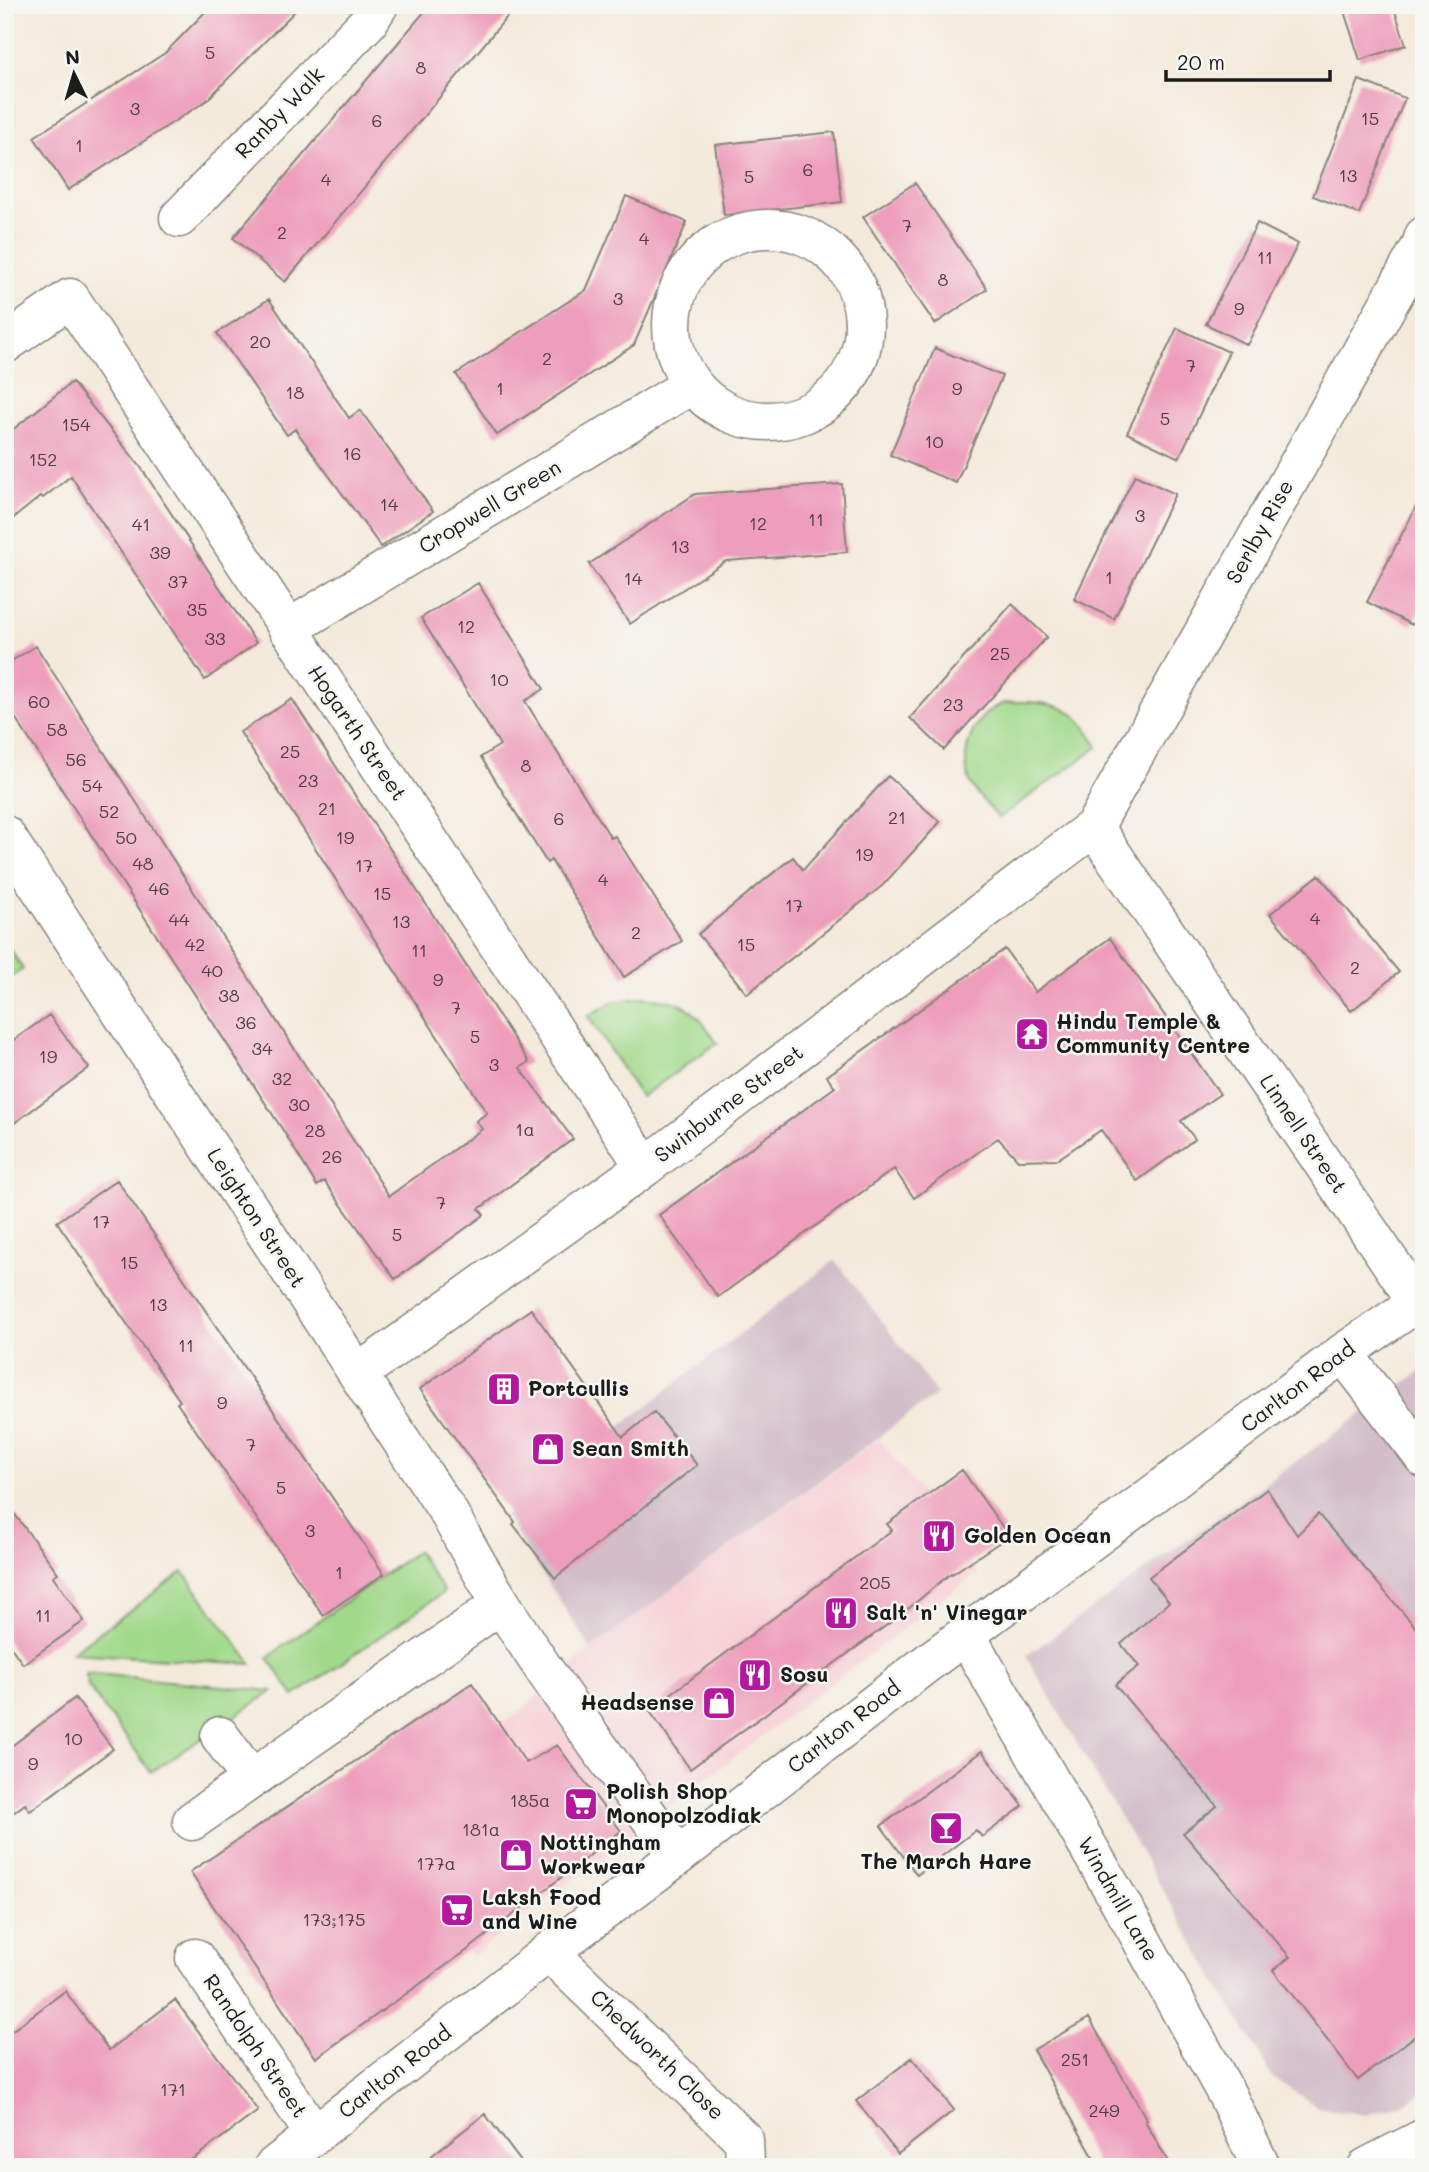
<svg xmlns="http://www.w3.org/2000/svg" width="1429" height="2172" viewBox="0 0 1429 2172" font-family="Mali,sans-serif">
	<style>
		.built { fill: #f7cfd5 }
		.industrial { fill: #d2bdc8 }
		.green { fill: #a1d98a; stroke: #5e7a53; stroke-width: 2 }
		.building { fill: #ee9ebb }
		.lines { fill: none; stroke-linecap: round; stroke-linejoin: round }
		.minor-casing { stroke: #88837c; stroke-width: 41 }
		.major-casing { stroke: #88837c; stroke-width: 41 }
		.minor { stroke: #fff; stroke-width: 38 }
		.major { stroke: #fff; stroke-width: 38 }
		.labels { text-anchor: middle; stroke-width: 5; stroke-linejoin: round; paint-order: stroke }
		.number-label { font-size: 18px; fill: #503c44 }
		.street-label { font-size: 21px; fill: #1c1c1c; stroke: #f6f6f2 }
		.poi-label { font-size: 21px; font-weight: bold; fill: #1c1c1c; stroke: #f6f6f2; text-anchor: start }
	</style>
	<rect width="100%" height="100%" fill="#f6f6f2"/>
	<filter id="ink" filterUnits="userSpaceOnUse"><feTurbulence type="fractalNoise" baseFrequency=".0143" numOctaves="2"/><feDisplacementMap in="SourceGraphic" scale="14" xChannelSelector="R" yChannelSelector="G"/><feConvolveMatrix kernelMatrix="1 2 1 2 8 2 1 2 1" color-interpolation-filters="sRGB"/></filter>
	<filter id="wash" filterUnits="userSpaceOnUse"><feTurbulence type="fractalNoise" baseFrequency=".00686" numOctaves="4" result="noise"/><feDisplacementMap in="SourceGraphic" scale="28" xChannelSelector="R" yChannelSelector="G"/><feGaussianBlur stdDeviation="1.57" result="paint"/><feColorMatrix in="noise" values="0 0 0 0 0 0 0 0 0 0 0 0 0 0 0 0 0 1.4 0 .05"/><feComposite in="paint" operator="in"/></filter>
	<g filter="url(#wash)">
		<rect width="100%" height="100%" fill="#f4eadb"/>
		<path class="built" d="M879,1439L924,1496L978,1572L472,1956L365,1815L520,1711L591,1649Z"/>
		<path class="industrial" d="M835,1260L937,1394L591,1649L505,1516Z
			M1424,1369V2092L1402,2105L1365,2115L1318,2107L1273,2078L1026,1656Z"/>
		<path class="green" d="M1030,702C1070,705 1078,713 1098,747L999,818C990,808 977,796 971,784C958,755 972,716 1002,704C1010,701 1022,702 1030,702Z
			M5,942L23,969L5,981Z
			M643,997C686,1001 693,1007 717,1043L641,1097L588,1016L613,1002Z
			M417,1551L444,1592L294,1696L268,1657Z
			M183,1572L252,1664L71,1653Z
			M86,1673L273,1691L151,1772L88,1686Z"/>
		<g id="blocks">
			<path class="building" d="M212,5H301L206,101L68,190L34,137L165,53Z
				M430,5H517L285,282L233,238Z
				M1342,5H1393L1406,45L1360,60Z
				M1359,80L1405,98L1359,214L1313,196Z
				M834,132L842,202L724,215L715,145Z
				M915,183L987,289L935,324L863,217Z
				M626,196L687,222L634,345L497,435L456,374L586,290Z
				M1257,223L1298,244L1247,345L1206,324Z
				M269,299L349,418L360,410L433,511L381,547L295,429L287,435L217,333Z
				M1177,328L1229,352L1179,458L1127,433Z
				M935,348L1002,376L956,483L890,455Z
				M72,382L140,466L256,643L205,680L71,476L43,498L41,496L5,525V436Z
				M1135,475L1175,494L1114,619L1074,599Z
				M842,484L847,552L726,561L630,624L589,564L695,494Z
				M1424,491V601L1412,625L1367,602Z
				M478,583L544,689L525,701L611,838L615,836L682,941L624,977L551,860L547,863L481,757L500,745L421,618Z
				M1012,604L1047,637L944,750L910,718Z
				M36,646L389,1196L482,1129L476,1121L487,1113L240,732L292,699L529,1062L520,1068L573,1139L479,1209L484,1215L395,1279L324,1181L317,1186L284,1132L5,702V665Z
				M888,776L940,822L883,885L747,994L698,934L793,857L803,870Z
				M1319,875L1399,972L1351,1011L1270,914Z
				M1110,938L1220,1094L1181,1121L1195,1139L1137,1181L1101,1130L1058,1159L1018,1160L998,1138L914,1198L894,1169L718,1297L659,1215L835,1087L827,1076L1005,949L1035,992Z
				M49,1015L89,1068L5,1130V1046Z
				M117,1180L384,1574L323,1615L177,1403L180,1401L57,1222Z
				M531,1309L623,1437L654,1412L697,1465L555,1578L513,1524L515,1522L420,1389Z
				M962,1470L1009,1536L952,1574L951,1573L902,1614L690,1769L649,1710L892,1530L887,1524Z
				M1267,1489L1297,1535L1318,1514L1424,1637V2029L1358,2080L1273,1970L1290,1957L1183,1833L1217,1806L1115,1685L1139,1666L1121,1644L1169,1602L1149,1577Z
				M5,1501L58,1573L53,1576L84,1621L23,1664L5,1639Z
				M472,1683L526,1763L557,1745L621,1831L469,1949L316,2058L190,1872Z
				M75,1698L113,1749L30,1811L25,1804L5,1819V1751Z
				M982,1751L1023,1806L982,1837L976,1830L917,1875L881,1826Z
				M65,1991L109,2050L175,2000L258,2111L182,2167H5V2036Z
				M1089,2018L1147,2120L1145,2121L1171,2167H1099L1033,2050Z
				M912,2058L954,2110L898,2154L856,2101Z
				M485,2114L525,2167H417Z"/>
		</g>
	</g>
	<g filter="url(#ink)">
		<use href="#blocks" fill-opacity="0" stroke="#88837c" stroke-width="2"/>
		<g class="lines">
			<g class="minor-casing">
				<path id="minor" d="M179,218L369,21L379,5
					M672 325a96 96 0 1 1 192 0a96 96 0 1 1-192 0Z
					M5,344L70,298L645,1167
					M288,629L691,385
					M1094,827L1418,1303
					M5,835L450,1515C514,1636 597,1745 678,1856
					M1343,1353L1424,1458
					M359,1373L645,1167L1094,827L1421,246L1424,236
					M966,1635L1135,1928L1227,2095L1261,2167
					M220,1736L251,1779
					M192,1821L501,1604
					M549,1952L744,2140L745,2164L743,2167
					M195,1958L315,2135
					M1367,2167L1424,2138"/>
			</g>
			<g class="major-casing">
				<path id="major" d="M273,2167L549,1952L678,1856L926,1664L1343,1353L1424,1298"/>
			</g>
			<use href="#minor" class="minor"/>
			<use href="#major" class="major"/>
		</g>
	</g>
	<defs>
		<g id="temple-square" transform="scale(1.75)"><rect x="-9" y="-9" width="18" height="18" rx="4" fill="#b5179e" stroke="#f6f6f2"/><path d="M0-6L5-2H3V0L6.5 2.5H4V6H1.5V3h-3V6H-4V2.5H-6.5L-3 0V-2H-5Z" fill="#fff"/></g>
		<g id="building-square" transform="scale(1.75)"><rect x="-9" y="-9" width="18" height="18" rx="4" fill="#b5179e" stroke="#f6f6f2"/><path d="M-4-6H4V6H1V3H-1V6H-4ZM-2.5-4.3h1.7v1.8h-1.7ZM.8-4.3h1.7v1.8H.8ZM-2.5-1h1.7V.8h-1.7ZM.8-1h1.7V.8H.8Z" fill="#fff"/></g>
		<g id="shop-square" transform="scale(1.75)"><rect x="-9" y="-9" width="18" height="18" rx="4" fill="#b5179e" stroke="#f6f6f2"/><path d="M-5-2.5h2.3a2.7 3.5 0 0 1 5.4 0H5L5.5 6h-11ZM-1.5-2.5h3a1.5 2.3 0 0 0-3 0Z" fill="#fff"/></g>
		<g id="restaurant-square" transform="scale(1.75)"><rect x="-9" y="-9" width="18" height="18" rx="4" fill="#b5179e" stroke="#f6f6f2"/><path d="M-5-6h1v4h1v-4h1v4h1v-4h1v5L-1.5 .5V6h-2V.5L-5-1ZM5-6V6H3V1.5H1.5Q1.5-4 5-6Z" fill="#fff"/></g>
		<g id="supermarket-square" transform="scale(1.75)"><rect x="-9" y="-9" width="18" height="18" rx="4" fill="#b5179e" stroke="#f6f6f2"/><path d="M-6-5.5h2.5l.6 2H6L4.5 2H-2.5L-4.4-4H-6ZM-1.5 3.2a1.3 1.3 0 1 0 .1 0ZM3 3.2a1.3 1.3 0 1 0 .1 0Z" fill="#fff"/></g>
		<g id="bar-square" transform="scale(1.75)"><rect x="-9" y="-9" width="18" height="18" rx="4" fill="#b5179e" stroke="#f6f6f2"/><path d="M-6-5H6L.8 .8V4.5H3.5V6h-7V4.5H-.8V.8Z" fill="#fff"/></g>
	</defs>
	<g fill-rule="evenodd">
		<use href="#temple-square" x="1032" y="1034"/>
		<use href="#building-square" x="504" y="1389"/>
		<use href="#shop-square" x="548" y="1449"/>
		<use href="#restaurant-square" x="939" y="1536"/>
		<use href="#restaurant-square" x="841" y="1613"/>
		<use href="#restaurant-square" x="755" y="1675"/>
		<use href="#shop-square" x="719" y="1703"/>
		<use href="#supermarket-square" x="581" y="1804"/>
		<use href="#bar-square" x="946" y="1828"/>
		<use href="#shop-square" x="516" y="1855"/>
		<use href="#supermarket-square" x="457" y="1910"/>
	</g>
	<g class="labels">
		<g class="number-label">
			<text x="210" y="59">5</text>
			<text x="421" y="74">8</text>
			<text x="135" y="115">3</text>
			<text x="1370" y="125">15</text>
			<text x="377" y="127">6</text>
			<text x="79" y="152">1</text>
			<text x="808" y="176">6</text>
			<text x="1348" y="182">13</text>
			<text x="749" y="183">5</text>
			<text x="326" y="186">4</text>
			<text x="907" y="232">7</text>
			<text x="282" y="239">2</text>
			<text x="644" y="245">4</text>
			<text x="1265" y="264">11</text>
			<text x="943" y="286">8</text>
			<text x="618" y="305">3</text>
			<text x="1239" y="315">9</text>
			<text x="260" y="348">20</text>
			<text x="547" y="365">2</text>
			<text x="1191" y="372">7</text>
			<text x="500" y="395">1</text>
			<text x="957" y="395">9</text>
			<text x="295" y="399">18</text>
			<text x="1165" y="425">5</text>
			<text x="76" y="431">154</text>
			<text x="934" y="448">10</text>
			<text x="352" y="460">16</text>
			<text x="43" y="466">152</text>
			<text x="389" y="511">14</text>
			<text x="1140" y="522">3</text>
			<text x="816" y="526">11</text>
			<text x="758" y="530">12</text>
			<text x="141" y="531">41</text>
			<text x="680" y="553">13</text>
			<text x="160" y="559">39</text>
			<text x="1109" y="584">1</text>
			<text x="633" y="585">14</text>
			<text x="178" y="588">37</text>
			<text x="197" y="616">35</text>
			<text x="466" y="633">12</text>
			<text x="215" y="645">33</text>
			<text x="1000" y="660">25</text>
			<text x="499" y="686">10</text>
			<text x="39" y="708">60</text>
			<text x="953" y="711">23</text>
			<text x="57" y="736">58</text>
			<text x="290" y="758">25</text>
			<text x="76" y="766">56</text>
			<text x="526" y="772">8</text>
			<text x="308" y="787">23</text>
			<text x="92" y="792">54</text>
			<text x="327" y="815">21</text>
			<text x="109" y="818">52</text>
			<text x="897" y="824">21</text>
			<text x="559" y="825">6</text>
			<text x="126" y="844">50</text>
			<text x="345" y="844">19</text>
			<text x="864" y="861">19</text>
			<text x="143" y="870">48</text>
			<text x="364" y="872">17</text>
			<text x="603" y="886">4</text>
			<text x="159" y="895">46</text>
			<text x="382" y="900">15</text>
			<text x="794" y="912">17</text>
			<text x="1315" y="925">4</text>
			<text x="179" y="926">44</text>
			<text x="401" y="928">13</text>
			<text x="636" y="939">2</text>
			<text x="195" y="951">42</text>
			<text x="746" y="951">15</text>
			<text x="419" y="957">11</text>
			<text x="1355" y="974">2</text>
			<text x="212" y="977">40</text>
			<text x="438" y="986">9</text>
			<text x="229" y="1002">38</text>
			<text x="456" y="1014">7</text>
			<text x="246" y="1029">36</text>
			<text x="475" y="1043">5</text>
			<text x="262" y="1055">34</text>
			<text x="48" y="1063">19</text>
			<text x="494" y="1071">3</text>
			<text x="282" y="1085">32</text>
			<text x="299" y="1111">30</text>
			<text x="525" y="1136">1a</text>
			<text x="315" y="1137">28</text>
			<text x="332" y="1163">26</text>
			<text x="441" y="1209">7</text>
			<text x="101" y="1228">17</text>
			<text x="397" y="1241">5</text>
			<text x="129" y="1269">15</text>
			<text x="158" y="1311">13</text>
			<text x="186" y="1352">11</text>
			<text x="222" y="1409">9</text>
			<text x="251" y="1451">7</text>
			<text x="281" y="1494">5</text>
			<text x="310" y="1537">3</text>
			<text x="339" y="1579">1</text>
			<text x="875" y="1589">205</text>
			<text x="43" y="1622">11</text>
			<text x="73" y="1745">10</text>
			<text x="33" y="1770">9</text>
			<text x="530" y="1807">185a</text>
			<text x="481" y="1836">181a</text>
			<text x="436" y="1870">177a</text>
			<text x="334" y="1926">173;175</text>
			<text x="1075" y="2066">251</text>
			<text x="173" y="2096">171</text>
			<text x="1104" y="2117">249</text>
		</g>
		<g class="street-label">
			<text transform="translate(280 113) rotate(-46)" y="7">Ranby Walk</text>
			<text transform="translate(490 507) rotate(-31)" y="7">Cropwell Green</text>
			<text transform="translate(1260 532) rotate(-61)" y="7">Serlby Rise</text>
			<text transform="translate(357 733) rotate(56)" y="7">Hogarth Street</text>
			<text transform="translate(729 1104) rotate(-37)" y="7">Swinburne Street</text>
			<text transform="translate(1303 1134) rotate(56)" y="7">Linnell Street</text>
			<text transform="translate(256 1218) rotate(57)" y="7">Leighton Street</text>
			<text transform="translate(1298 1387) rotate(-37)" y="7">Carlton Road</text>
			<text transform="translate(844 1727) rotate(-38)" y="7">Carlton Road</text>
			<text transform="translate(1118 1899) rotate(60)" y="7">Windmill Lane</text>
			<text transform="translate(255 2046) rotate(56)" y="7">Randolph Street</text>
			<text transform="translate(657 2055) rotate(44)" y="7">Chedworth Close</text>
			<text transform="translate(395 2072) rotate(-38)" y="7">Carlton Road</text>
		</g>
		<g class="poi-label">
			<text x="1056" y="1029">Hindu Temple &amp;<tspan x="1056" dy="24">Community Centre</tspan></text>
			<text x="528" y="1396">Portcullis</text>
			<text x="572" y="1456">Sean Smith</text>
			<text x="964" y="1543">Golden Ocean</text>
			<text x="866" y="1620">Salt 'n' Vinegar</text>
			<text x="780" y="1682">Sosu</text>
			<text x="694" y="1710" text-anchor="end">Headsense</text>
			<text x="606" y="1799">Polish Shop<tspan x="606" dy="24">Monopolzodiak</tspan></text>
			<text x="540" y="1850">Nottingham<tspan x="540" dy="24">Workwear</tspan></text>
			<text x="946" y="1869" text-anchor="middle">The March Hare</text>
			<text x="482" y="1905">Laksh Food<tspan x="482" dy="24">and Wine</tspan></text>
		</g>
	</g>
	<rect width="1429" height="2172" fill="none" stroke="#f6f6f2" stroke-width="28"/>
	<g transform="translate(74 74) rotate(355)" stroke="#f6f6f2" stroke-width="5" paint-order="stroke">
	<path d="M0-5L12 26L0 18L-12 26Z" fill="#1c1c1c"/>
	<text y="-10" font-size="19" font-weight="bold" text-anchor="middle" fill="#1c1c1c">N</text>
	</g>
	<path d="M1166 70v10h164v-10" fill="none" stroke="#1c1c1c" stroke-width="3.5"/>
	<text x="1177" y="70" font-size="21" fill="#1c1c1c" stroke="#f6f6f2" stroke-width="5" paint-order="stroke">20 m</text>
</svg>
